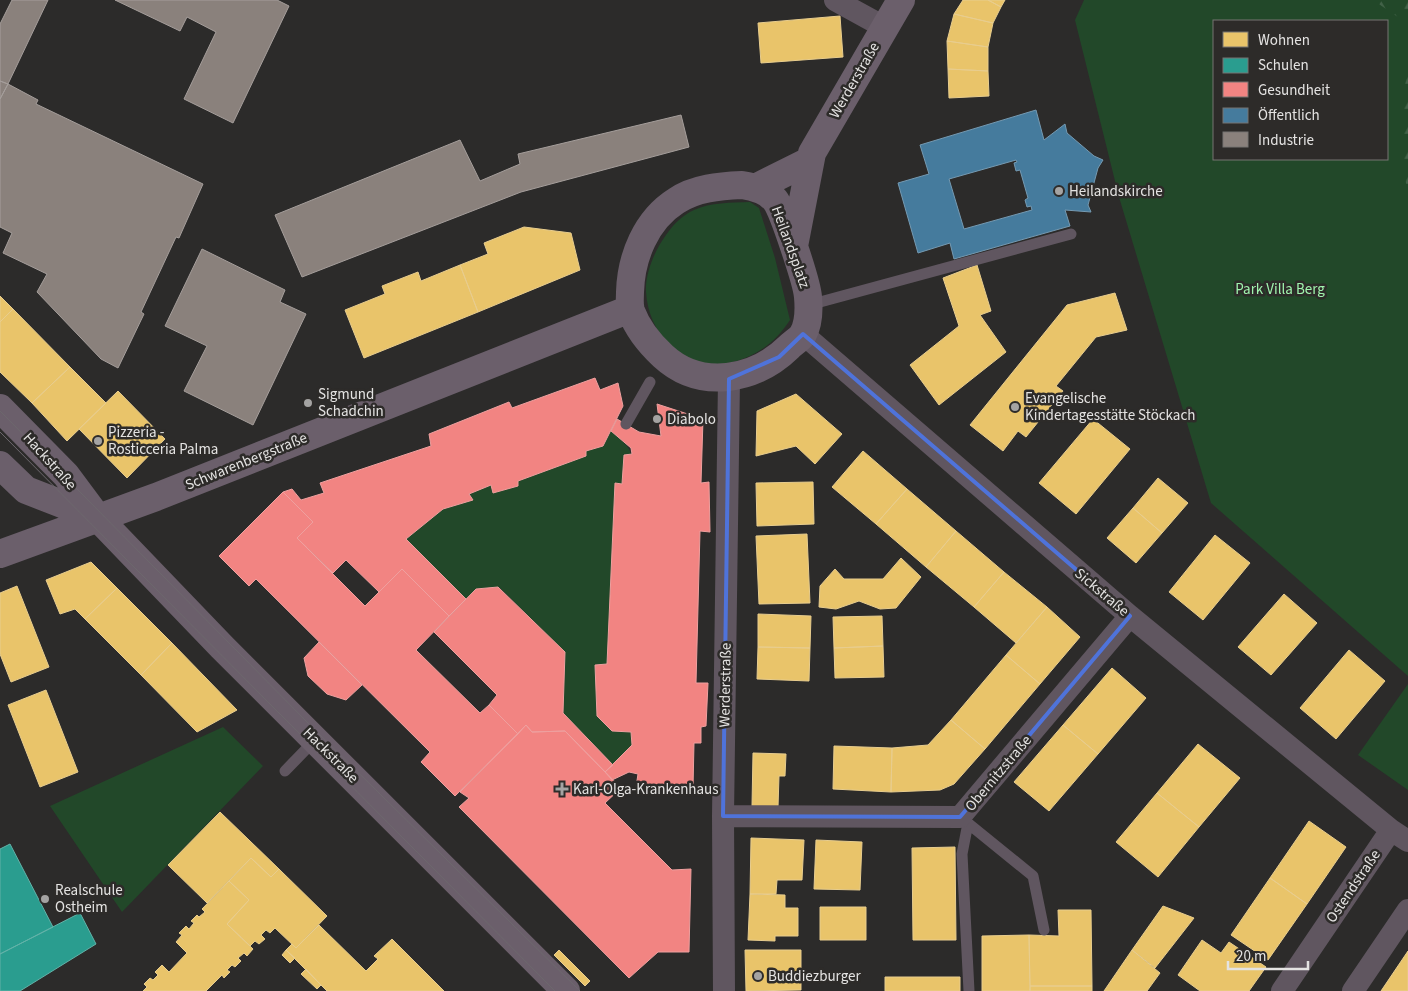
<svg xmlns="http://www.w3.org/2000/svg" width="1408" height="991" viewBox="0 0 1408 991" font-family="'Source Sans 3',sans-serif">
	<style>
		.green { fill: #224829; fill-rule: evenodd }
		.forest { fill: url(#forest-firs) }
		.homes { fill: #e9c46a; stroke: #e8cd8e }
		.schools { fill: #2a9d8f; stroke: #62b2a8 }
		.health { fill: #f28482; stroke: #eea09f }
		.public { fill: #457b9d; stroke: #759ab2; fill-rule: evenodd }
		.industry { fill: #8a817c; stroke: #a59e9b }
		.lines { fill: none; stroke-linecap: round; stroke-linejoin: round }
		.lane { stroke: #605660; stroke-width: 11 }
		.street { stroke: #605660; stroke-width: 22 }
		.secondary { stroke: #6b5f6b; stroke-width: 28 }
		.tram { stroke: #6d686d; stroke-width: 1 }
		.marked { fill: none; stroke: #4f73da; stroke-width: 4; stroke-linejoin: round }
		.poi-dot { fill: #a4a3a2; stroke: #2d2b29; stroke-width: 2 }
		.labels { text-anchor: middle; stroke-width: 5; stroke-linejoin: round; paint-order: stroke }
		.street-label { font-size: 15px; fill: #e4e3e2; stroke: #2d2b29 }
		.poi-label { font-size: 15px; fill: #e4e3e2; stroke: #2d2b29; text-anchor: start }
		.park-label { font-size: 15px; fill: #a0f4ae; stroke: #2d2b29 }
	</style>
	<defs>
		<pattern id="forest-firs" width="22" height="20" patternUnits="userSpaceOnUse" patternTransform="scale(1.25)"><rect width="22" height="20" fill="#224829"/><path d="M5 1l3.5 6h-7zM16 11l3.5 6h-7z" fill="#426248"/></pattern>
	</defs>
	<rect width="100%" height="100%" fill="#2c2b2a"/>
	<path class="green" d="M1084,0H1408V676L1211,503L1119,197L1075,20ZM1214,21H1387V159H1214Z
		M750,202L759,208L775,258L790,320C778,338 765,350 745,358C696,379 649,343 646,292C645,273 655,250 666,235C674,224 681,216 694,210C711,202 731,203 750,202Z
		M611,431C638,454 633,452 622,484H615L607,664L595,665L597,716L612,730L631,732L632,745L613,765L563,713L565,652L499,587L476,589L466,599L406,539L443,509L473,500L469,494L491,485L493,493L518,486V481L586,456V451L603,446Z
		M1408,684V790L1358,755Z
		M223,727L263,766L122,912L50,806Z"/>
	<path class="forest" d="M1373,0H1408V24Z
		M1408,66V196L1400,145L1402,105Z"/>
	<path class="homes" d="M963,0H988L1001,7L993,23L954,14Z
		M988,0H1005L1001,7Z
		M954,14L993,23L988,47L947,41Z
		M840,16L843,57L761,63L758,23Z
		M947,41L988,47V71L948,69Z
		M948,69L988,71L989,96L949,98Z
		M524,227L571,233L580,270L478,312L460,265L488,254L484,243Z
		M460,265L478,312L364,358L345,310L385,294L382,286L418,272L421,281Z
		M977,265L991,311L980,315L1006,352L939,405L910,365L959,326L943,278Z
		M1115,293L1127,330L1096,337L1056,386L1063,391L1026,437L1018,431L1003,451L970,425L1067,305Z
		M0,296L13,309L0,322Z
		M13,309L70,367L32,403L0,372V322Z
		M70,367L106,403L67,441L32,403Z
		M118,391L165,439L127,478L79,429Z
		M796,394L842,434L815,464L796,446L756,456L757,411Z
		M1093,419L1130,449L1076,514L1039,483Z
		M863,451L907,489L876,524L832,487Z
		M1158,478L1188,503L1162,533L1133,508Z
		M813,482L814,524L757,526L756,483Z
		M907,489L956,531L926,567L876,524Z
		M1133,508L1162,533L1136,563L1107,538Z
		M956,531L1004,572L974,607L926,567Z
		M807,534L810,603L759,604L756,536Z
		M1215,535L1250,563L1203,620L1169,592Z
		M901,558L921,577L896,608L880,609L859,601L836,609L819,607L820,586L835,569L844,579H883Z
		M91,562L117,588L85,619L75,609L60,614L46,580Z
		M1004,572L1047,607L1016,643L974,607Z
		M17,586L49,667L11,682L0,654V593Z
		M117,588L172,643L141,675L85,619Z
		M1284,594L1317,623L1271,675L1238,647Z
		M1047,607L1080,637L1040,684L1006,655Z
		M758,614L811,616L810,648L758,647Z
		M882,616L883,646L834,648L833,617Z
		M172,643L237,710L197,732L141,675Z
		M883,646L884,677L835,678L834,648Z
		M758,647L810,648L809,681L757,679Z
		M1349,650L1385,681L1336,739L1300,708Z
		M1006,655L1040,684L985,749L951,720Z
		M1112,668L1146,698L1098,754L1063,725Z
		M46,690L78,772L40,787L8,705Z
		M951,720L985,749L954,784L940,790L891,792L892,748L928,745Z
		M1063,725L1098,754L1049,811L1014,782Z
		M1198,744L1240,778L1199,827L1157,793Z
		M834,746L892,748L891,792L833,789Z
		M753,753L786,754L785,776H779L778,807L752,806Z
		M1157,793L1199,827L1158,877L1116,842Z
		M220,812L279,869L271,877L251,858L207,903L168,865Z
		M1309,821L1346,847L1307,904L1270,878Z
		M751,838L804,840L802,880H777L776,894H750Z
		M816,840L862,842L860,890L814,889Z
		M955,847L956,940H913L912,848Z
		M251,858L271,877L279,869L327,916L296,948L275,928L270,933L266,930L261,935L265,939L259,944L255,941L250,946L227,924L249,900L229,881Z
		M1270,878L1307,904L1268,960L1231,935Z
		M229,881L249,900L227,924L253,949L247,956L244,953L238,958L241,961L235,967L232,965L227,970L230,972L224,978L222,975L206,991H143L147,987L144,984L150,978L153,980L158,975L155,972L162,965L169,972L187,953L176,942L182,935L179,933L186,926L189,929L194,923L191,921L197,915L199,917L205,912L202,909Z
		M750,894L785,895V908H798V936H775V941L748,940Z
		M1163,906L1194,918L1155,968L1132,950Z
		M820,907H866V940H820Z
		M1058,910H1091L1092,986H1030L1029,935L1059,936Z
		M319,925L366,971L378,959L374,956L392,939L444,991H327L286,950L292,944L296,948Z
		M1029,935L1030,991H982V936Z
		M1202,940L1221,953L1229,942L1266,967L1249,991H1200L1178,975Z
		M286,950L295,958L290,963L282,955Z
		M559,950L590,981L585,986L554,955Z
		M745,950H801V990L746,991Z
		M1132,950L1160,973L1147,991H1104Z
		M1408,951V991H1381Z
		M306,969L321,985L317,989L301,974Z
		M885,977H960V991H885Z
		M1030,986H1092V991H1030Z"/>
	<path class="schools" d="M10,844L53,927L0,954V849Z
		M80,913L96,944L20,991H0V954Z"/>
	<path class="health" d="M595,378L600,390L618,383L623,406L603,446L586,451V456L518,481V486L493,493L491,485L469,494L473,500L443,509L406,539L466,599L449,616L402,569L379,592L346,560L333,573L297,538L313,522L283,492L292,489L301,500L324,493L320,483L431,446L429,434L509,402L512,408Z
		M657,404L703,419L701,483L709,482L710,532L700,531L696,683H708L706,726L701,727V743H694L693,788L636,787L638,774L629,772L612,780L605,772L632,745L631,732L612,731L597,716L595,665L607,664L615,483L622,484L624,455L632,454L631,448L611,431L617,419L639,432L661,436Z
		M283,492L313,522L297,538L365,606L402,569L449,616L416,650L480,713L489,705L518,734L455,796L421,762L430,752L256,579L249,586L219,556Z
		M498,587L565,652L563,713L613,765L605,772L565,731L532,732L526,725L518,734L489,705L497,695L434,632L476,589Z
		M319,642L362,685L346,700L327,694L308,676L304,658Z
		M526,725L532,732L565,731L621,788L605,803L672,870L691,869L689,952H658L629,978L459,807L469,798L460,792Z"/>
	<path class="public" d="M1036,110L1044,140L1065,124L1067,133L1094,156L1103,160L1098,168L1088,205L1091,212L1065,210L1070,226L954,259L950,243L918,253L898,183L929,174L920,145ZM1016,160L1017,162L1014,163L1016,171L1020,170L1028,198L1025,200L1027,207L1031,206L1032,210L964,229L949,179Z"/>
	<path class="industry" d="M12,0H48L8,84L0,81V24Z
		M115,0H277L289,6L233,123L184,99L216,32L187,17L180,31Z
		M0,81L8,84L0,99Z
		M8,84L38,100L36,104L203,184L179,238L176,237L141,312L144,314L118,368L101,359L37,292L47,274L3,253L12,233L0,227V99Z
		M681,115L689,147L521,192L302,277L275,215L460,140L480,181L520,164L518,154Z
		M202,249L285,290L280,302L306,314L253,425L184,391L207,346L165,326Z"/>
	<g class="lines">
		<path class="lane" d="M809,305L1071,234
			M626,424L650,382
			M285,771L315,740
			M964,820L1033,876L1044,930
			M968,823L962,854L969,991"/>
		<path class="street" d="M835,0L884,27
			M803,334L1130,616L1391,830L1408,841
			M723,816L960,817L1130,616
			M724,991L723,816L729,379
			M1282,991L1391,830
			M1353,991L1408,910"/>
		<path class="secondary" d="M742,185C754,187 767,190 775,200C783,210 807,283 808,297C809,308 809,323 803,334C800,339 793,343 789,347C755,380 701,391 663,356C649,343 638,330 631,311C629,305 630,298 630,292C631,257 646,220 676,201C695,188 720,186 742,185Z
			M757,187L809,161
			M794,246L812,153L901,0
			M0,408L66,475L98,518L222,647L566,991
			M0,465L26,490L98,518
			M0,554L156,497L630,309"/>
		<path class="tram" d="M0,411L312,727L580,991
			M0,432L555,991"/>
	</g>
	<path class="marked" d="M803,334L1130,616L960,817L723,816L729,379L779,357Z"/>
	<g class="poi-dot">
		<circle cx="1059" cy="191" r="5"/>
		<circle cx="308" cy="403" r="5"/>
		<circle cx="1015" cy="407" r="5"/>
		<circle cx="657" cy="419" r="5"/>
		<circle cx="98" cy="441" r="5"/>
		<path d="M559.5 781.5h5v5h5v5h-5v5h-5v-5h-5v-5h5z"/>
		<circle cx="45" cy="899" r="5"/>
		<circle cx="758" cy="976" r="5"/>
	</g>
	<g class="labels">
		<g class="street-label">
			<text transform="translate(854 80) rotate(-60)" y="5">Werderstraße</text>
			<text transform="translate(791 247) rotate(70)" y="5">Heilandsplatz</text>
			<text transform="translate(50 461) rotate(48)" y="5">Hackstraße</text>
			<text transform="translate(246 461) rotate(-22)" y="5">Schwarenbergstraße</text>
			<text transform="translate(1102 592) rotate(40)" y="5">Sickstraße</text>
			<text transform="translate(725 685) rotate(-89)" y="5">Werderstraße</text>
			<text transform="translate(331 755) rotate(45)" y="5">Hackstraße</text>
			<text transform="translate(998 773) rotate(-50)" y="5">Obernitzstraße</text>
			<text transform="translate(1353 886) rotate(-56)" y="5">Ostendstraße</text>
		</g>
		<g class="poi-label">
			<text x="1069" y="196">Heilandskirche</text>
			<text x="318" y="399">Sigmund<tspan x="318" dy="17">Schadchin</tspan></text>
			<text x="1025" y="403">Evangelische<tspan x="1025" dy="17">Kindertagesstätte Stöckach</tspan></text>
			<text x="667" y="424">Diabolo</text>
			<text x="108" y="437">Pizzeria -<tspan x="108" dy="17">Rosticceria Palma</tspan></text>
			<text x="573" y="794">Karl-Olga-Krankenhaus</text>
			<text x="55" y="895">Realschule<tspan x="55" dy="17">Ostheim</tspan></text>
			<text x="768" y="981">Buddiezburger</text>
		</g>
		<g class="park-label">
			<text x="1280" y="294">Park Villa Berg</text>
		</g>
	</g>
	<rect x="1213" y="20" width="175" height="140" fill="#2d2b29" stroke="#767573"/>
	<rect x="1223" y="32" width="25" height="15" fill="#e9c46a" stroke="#767573"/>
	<text x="1258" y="45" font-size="15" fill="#e4e3e2">Wohnen</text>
	<rect x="1223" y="58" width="25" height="15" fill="#2a9d8f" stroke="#767573"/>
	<text x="1258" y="70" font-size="15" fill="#e4e3e2">Schulen</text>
	<rect x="1223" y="82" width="25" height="15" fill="#f28482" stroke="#767573"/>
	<text x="1258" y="95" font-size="15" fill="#e4e3e2">Gesundheit</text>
	<rect x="1223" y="108" width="25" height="15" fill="#457b9d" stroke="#767573"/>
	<text x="1258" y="120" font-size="15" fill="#e4e3e2">Öffentlich</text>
	<rect x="1223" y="132" width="25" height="15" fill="#8a817c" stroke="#767573"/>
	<text x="1258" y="145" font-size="15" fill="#e4e3e2">Industrie</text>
	<path d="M1228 961v8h80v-8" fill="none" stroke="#e4e3e2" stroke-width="2.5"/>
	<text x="1236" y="961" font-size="15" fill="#e4e3e2" stroke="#2d2b29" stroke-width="4" paint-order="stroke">20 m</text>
</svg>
